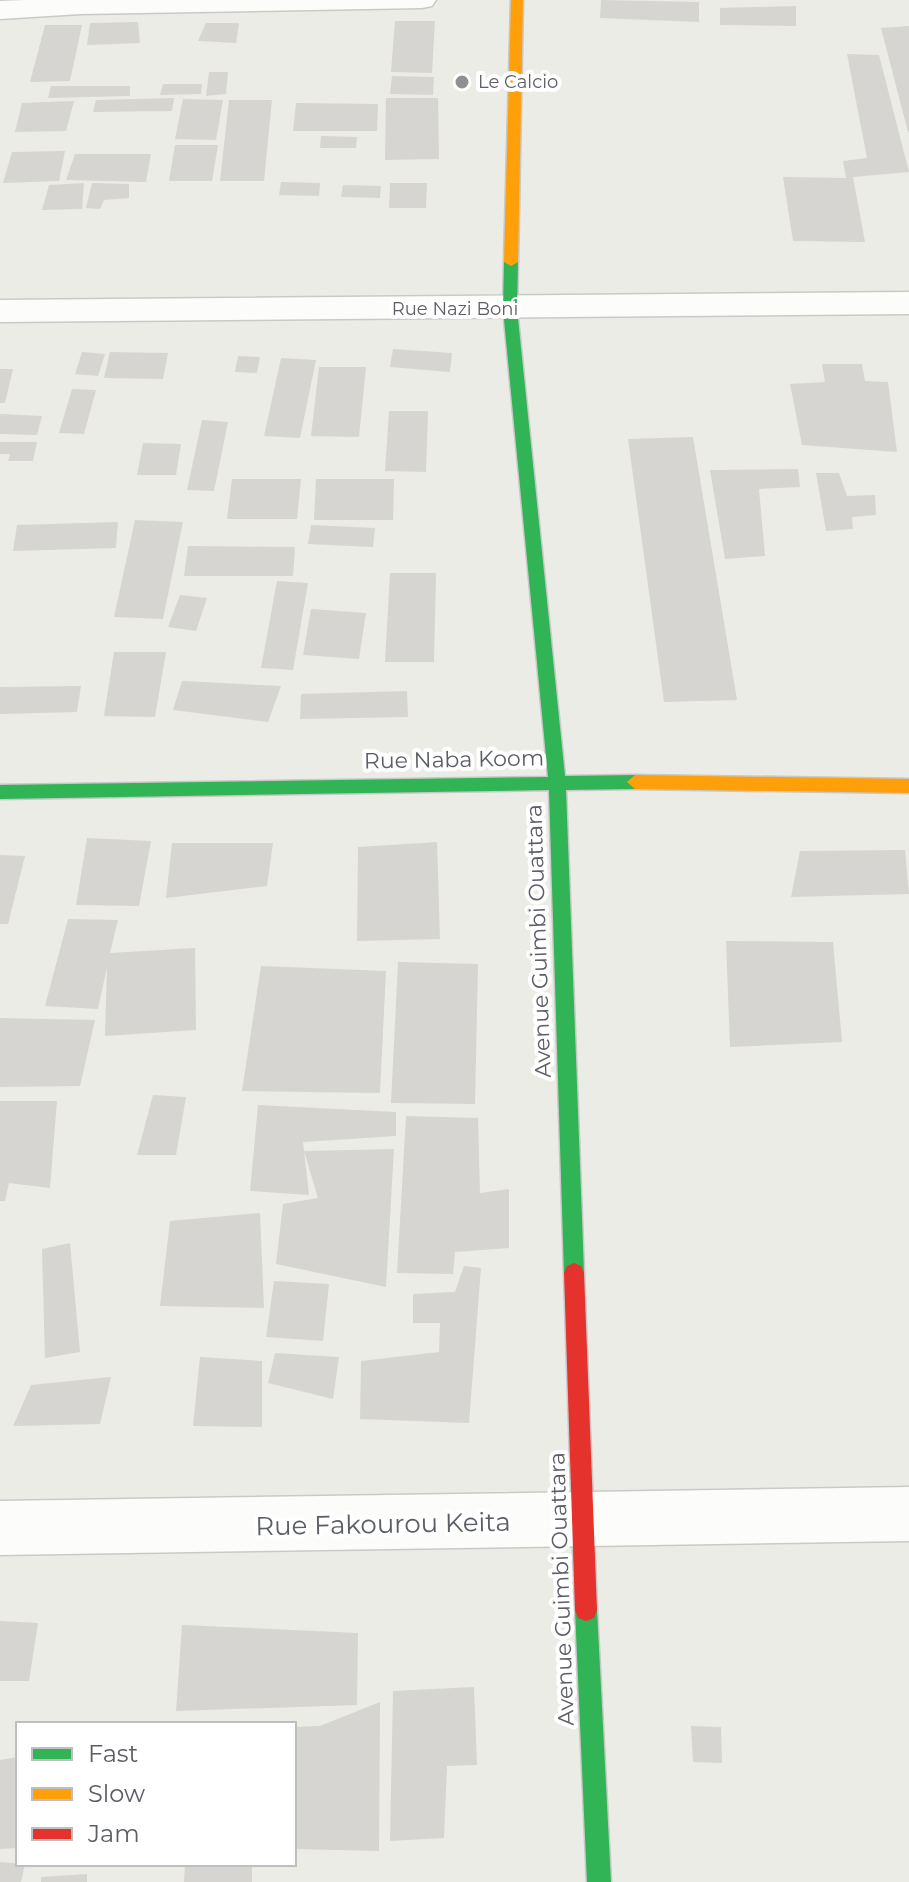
<svg xmlns="http://www.w3.org/2000/svg" width="909" height="1882" viewBox="0 0 909 1882" font-family="Montserrat,sans-serif">
	<style>
		.building { fill: #d6d5d1 }
		.lines { fill: none; stroke-linecap: round; stroke-linejoin: round }
		.street-casing { stroke: #c9cac8; stroke-width: 3 }
		.fast-casing { stroke: #c7c8c7; stroke-width: 3 }
		.slow-casing { stroke: #c7c8c7; stroke-width: 3 }
		.jam-casing { stroke: #c7c8c7; stroke-width: 3 }
		.street { fill: #fcfcfb; fill-rule: evenodd }
		.fast { fill: #30b455; fill-rule: evenodd }
		.slow { fill: #ff9f0a; fill-rule: evenodd }
		.jam { fill: #e5322d; fill-rule: evenodd }
		.poi-dot { fill: #8e9092; stroke: #fff; stroke-width: 3 }
		.labels { text-anchor: middle; stroke-width: 8; stroke-linejoin: round; paint-order: stroke }
		.far-poi-label { font-size: 18px; fill: #5c5e65; stroke: #fff; text-anchor: start }
		.far-street-label { font-size: 18px; fill: #5c5e65; stroke: #fff }
		.street-label { font-size: 22px; fill: #5c5e65; stroke: #fff }
		.near-street-label { font-size: 26px; fill: #5c5e65; stroke: #fff }
	</style>
	<rect width="100%" height="100%" fill="#ecece6"/>
	<path class="building" d="M601,0L699,2V22L600,18Z
		M796,6V26L720,25V8Z
		M395,21H435L432,73L391,72Z
		M138,22L140,43L87,45L90,23Z
		M206,23H239L236,43L198,41Z
		M45,25H82L70,81L30,82Z
		M909,26V132H908L881,28Z
		M847,54L879,55L909,172L853,177L865,242L793,241L783,177L846,178L843,161L867,158Z
		M209,72H228L226,94L206,96Z
		M392,76L434,77L433,95L390,94Z
		M163,84H202L201,94L160,95Z
		M51,86H130V96L48,98Z
		M174,98L172,111L93,112L96,100Z
		M386,98H438L439,159L385,160Z
		M183,99L223,100L216,140L175,139Z
		M229,100H272L264,181H220Z
		M74,101L66,131L15,132L22,103Z
		M296,103L378,104L377,131H293Z
		M321,136L357,137L356,148H320Z
		M175,145H218L212,181H169Z
		M65,151L59,181L3,183L12,152Z
		M75,154H151L146,182L66,180Z
		M281,182L320,183L319,196L279,195Z
		M84,183L82,209L42,210L49,185Z
		M92,183L129,184V198L104,200L100,209L86,208Z
		M390,183H427L426,208H389Z
		M343,185L381,186L380,198L341,197Z
		M393,349L452,353L450,372L390,367Z
		M82,352L105,354L98,376L75,374Z
		M110,352L168,353L163,379L104,378Z
		M238,356L260,357L257,373L235,372Z
		M281,358L316,360L300,438L264,436Z
		M822,364H862L865,381L888,382L897,452L802,445L790,384L825,382Z
		M319,367H366L359,437L311,436Z
		M0,369H13L5,403H0Z
		M72,389L96,390L84,434L59,433Z
		M389,411H428L426,472L385,471Z
		M0,414L42,416L37,435L0,434Z
		M202,420L228,422L214,491L187,490Z
		M693,437L737,700L664,702L628,439Z
		M0,442H37L33,461H8L10,454H0Z
		M143,443L181,444L176,475H137Z
		M798,469L800,487L759,489L765,556L725,559L710,470Z
		M816,473H839L847,496L875,495L876,515L852,517L853,529L826,531Z
		M232,479H301L297,519H227Z
		M316,479H394L393,520H314Z
		M135,520L183,522L163,619L114,617Z
		M118,522L116,548L13,551L17,525Z
		M311,525L375,528L373,547L308,544Z
		M188,546L295,547L293,576H184Z
		M390,573H436L434,662H385Z
		M277,581L308,583L293,670L261,668Z
		M180,595L207,598L196,631L168,627Z
		M311,609L366,613L359,659L303,655Z
		M114,652H166L155,717L104,716Z
		M182,681L281,686L268,722L173,710Z
		M81,686L77,712L0,714V687Z
		M407,691L408,717L300,719L301,694Z
		M87,838L151,841L139,906L76,905Z
		M437,842L440,939L357,941L358,847Z
		M172,843H273L267,886L166,898Z
		M905,850L909,894L791,897L800,851Z
		M0,855L25,856L8,924H0Z
		M68,919L118,920L110,953L195,948L196,1030L105,1036L107,967L98,1009L45,1006Z
		M726,941L833,942L842,1042L730,1047Z
		M398,962L478,964L475,1104L391,1103Z
		M261,966L386,971L380,1093L242,1091Z
		M0,1018L95,1020L80,1086L0,1087Z
		M153,1095L186,1097L176,1155H137Z
		M0,1101H57L50,1188L9,1183L5,1201H0Z
		M258,1105L396,1112V1136L303,1142L309,1195L250,1191Z
		M406,1116L478,1118L480,1193L509,1189V1248L455,1252L453,1274L397,1273Z
		M394,1149L386,1287L276,1264L283,1204L318,1198L304,1151Z
		M260,1213L264,1308L160,1306L170,1221Z
		M70,1243L80,1352L45,1358L42,1249Z
		M464,1266L481,1268L469,1423L360,1419L361,1361L439,1352L440,1323H413V1294L455,1292Z
		M274,1281L329,1284L323,1341L266,1337Z
		M275,1353L339,1357L333,1399L268,1383Z
		M200,1357L262,1361V1427L193,1426Z
		M111,1377L100,1424L13,1426L31,1385Z
		M0,1621L38,1623L29,1681H0Z
		M182,1625L358,1633L357,1705L176,1711Z
		M474,1687L477,1765L447,1766L444,1838L390,1841L393,1691Z
		M380,1702L379,1851L294,1849V1727L320,1726Z
		M691,1726L721,1727L722,1763L693,1762Z
		M18,1757V1848L0,1849V1760Z
		M0,1862L25,1864L21,1882H0Z
		M185,1864H252V1882H184Z
		M87,1874V1882H41V1877Z"/>
	<g class="lines">
		<g class="street-casing">
			<path id="street" d="M436,0L432,6L422,8L81,14L0,19V1L24,0Z
				M909,292V314L0,322V300Z
				M909,1487V1541L0,1555V1501Z"/>
		</g>
		<g class="fast-casing">
			<path id="fast" d="M511,258L518,262L517,309L565,776L635,775L643,782L635,789L566,790L584,1273L581,1280L574,1283L567,1280L564,1273L549,790L0,799V785L548,777L503,309L504,262Z
				M586,1599L594,1602L597,1610L611,1882H587L575,1610L578,1602Z"/>
		</g>
		<g class="slow-casing">
			<path id="slow" d="M511,0H523L518,262L511,266L504,262Z
				M635,775L909,779V793L635,789L627,782Z"/>
		</g>
		<g class="jam-casing">
			<path id="jam" d="M574,1263L581,1266L584,1273L597,1610L594,1618L586,1621L578,1618L575,1610L564,1273L567,1266Z"/>
		</g>
		<use href="#street" class="street"/>
		<use href="#fast" class="fast"/>
		<use href="#slow" class="slow"/>
		<use href="#jam" class="jam"/>
	</g>
	<circle class="poi-dot" cx="462" cy="82" r="8"/>
	<g class="labels">
		<g class="far-poi-label">
			<text x="478" y="88">Le Calcio</text>
		</g>
		<g class="far-street-label">
			<text x="455" y="315">Rue Nazi Boni</text>
		</g>
		<g class="street-label">
			<text transform="translate(454 759) rotate(-1)" y="8">Rue Naba Koom</text>
			<text transform="translate(538 941) rotate(-92)" y="8">Avenue Guimbi Ouattara</text>
			<text transform="translate(561 1589) rotate(-92)" y="8">Avenue Guimbi Ouattara</text>
		</g>
		<g class="near-street-label">
			<text transform="translate(383 1524) rotate(-1)" y="9">Rue Fakourou Keita</text>
		</g>
	</g>
	<rect x="16" y="1722" width="280" height="144" fill="#ffffff" stroke="#bebfc1" stroke-width="2"/>
	<rect x="32" y="1748" width="40" height="12" fill="#30b455" stroke="#bebfc1" stroke-width="2"/>
	<text x="88" y="1762" font-size="24" fill="#5c5e65">Fast</text>
	<rect x="32" y="1788" width="40" height="12" fill="#ff9f0a" stroke="#bebfc1" stroke-width="2"/>
	<text x="88" y="1802" font-size="24" fill="#5c5e65">Slow</text>
	<rect x="32" y="1828" width="40" height="12" fill="#e5322d" stroke="#bebfc1" stroke-width="2"/>
	<text x="88" y="1842" font-size="24" fill="#5c5e65">Jam</text>
</svg>
